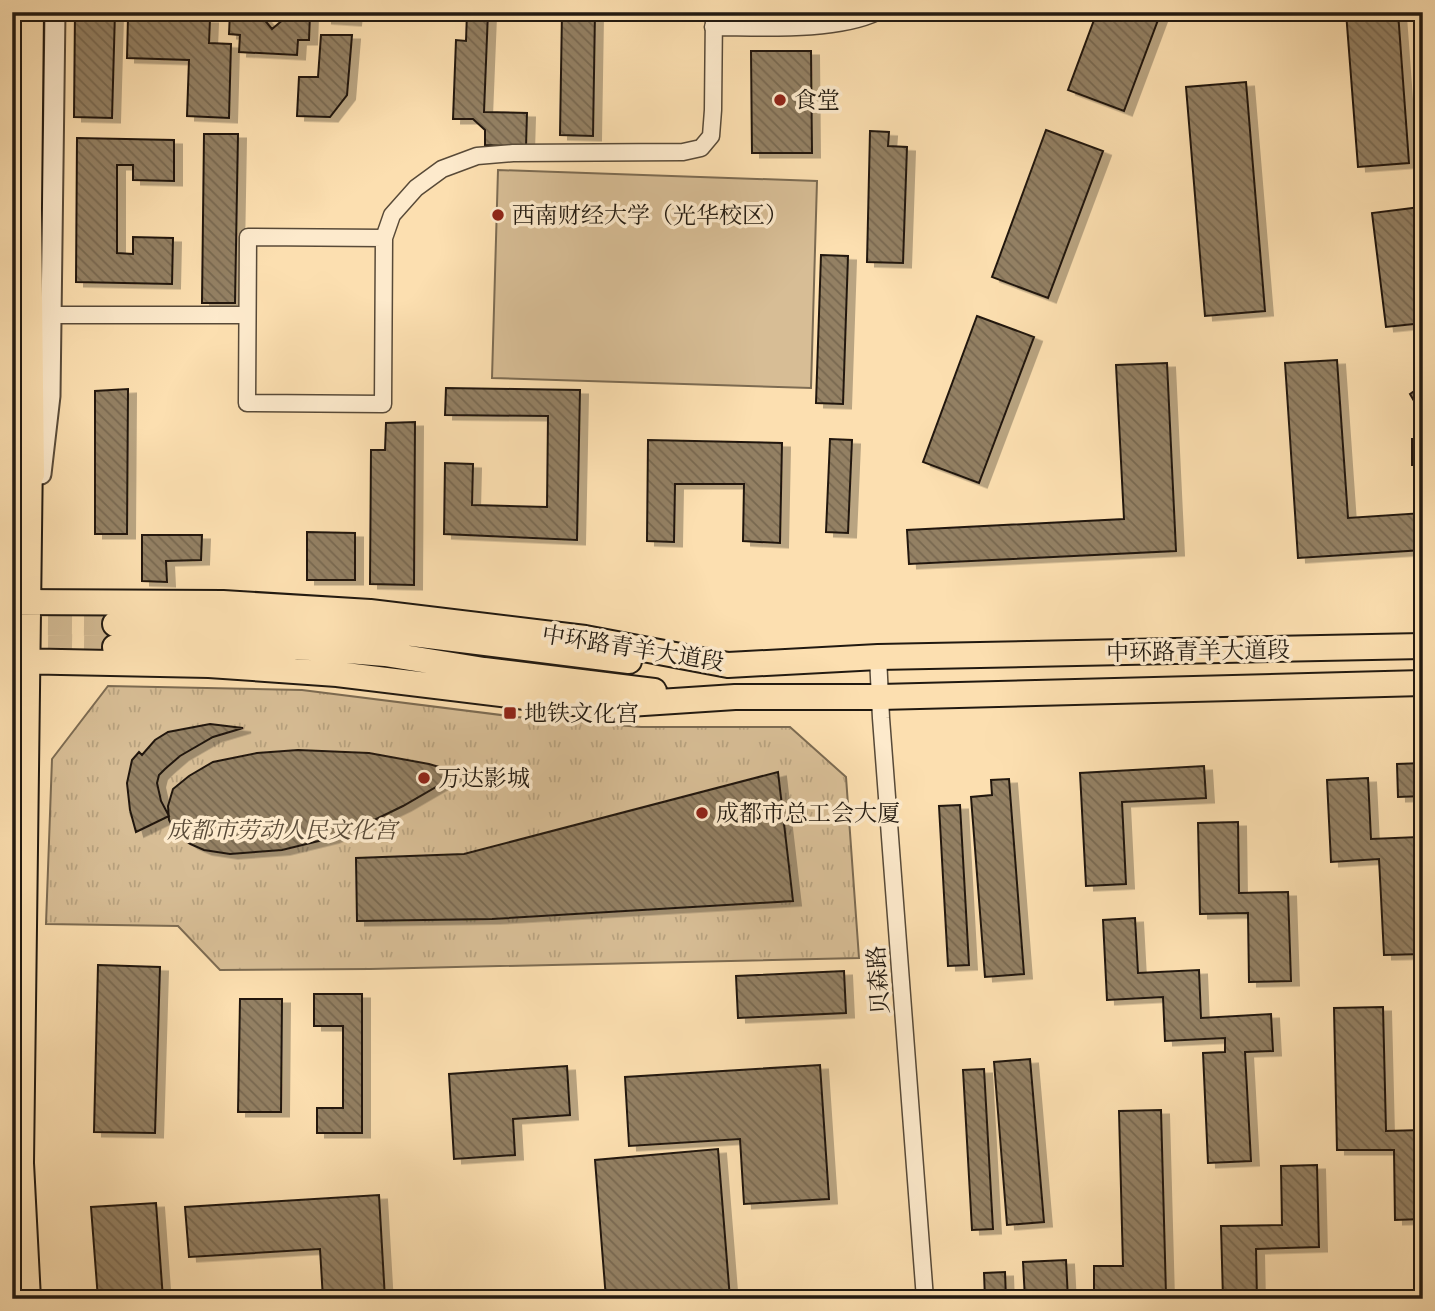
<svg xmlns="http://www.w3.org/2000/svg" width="1435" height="1311" viewBox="0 0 1435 1311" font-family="'IM FELL Double Pica','Noto Serif SC',serif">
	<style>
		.park { fill: url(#park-tufts); stroke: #7c6b52; stroke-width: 2 }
		.pitch { fill: #d7bd95; stroke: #7c6b52; stroke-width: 2 }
		.building { fill: url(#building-back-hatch); stroke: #211910; stroke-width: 2; filter: url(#shadow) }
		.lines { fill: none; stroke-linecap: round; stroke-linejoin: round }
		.primary-tunnel { stroke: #d0b790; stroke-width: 24; stroke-dasharray: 24 12; stroke-linecap: butt }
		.minor-casing { stroke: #584a38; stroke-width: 19 }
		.tertiary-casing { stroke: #584a38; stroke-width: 23 }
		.primary-casing { stroke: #211910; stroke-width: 28 }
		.trunk-casing { stroke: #211910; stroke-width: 30 }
		.minor { stroke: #fdeacc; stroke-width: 16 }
		.tertiary { stroke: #fdeacc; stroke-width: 19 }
		.primary { stroke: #fcdfb0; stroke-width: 24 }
		.trunk { stroke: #fcdfb0; stroke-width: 26 }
		.poi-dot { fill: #8f2418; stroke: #fdeacc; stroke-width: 2.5 }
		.labels { text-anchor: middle; stroke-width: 7; stroke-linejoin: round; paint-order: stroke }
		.poi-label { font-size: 23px; fill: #211910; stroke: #fdeacc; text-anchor: start }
		.street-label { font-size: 23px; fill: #211910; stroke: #fdeacc }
		.park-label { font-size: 23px; font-style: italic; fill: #584a38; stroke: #fdeacc }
	</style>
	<defs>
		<pattern id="park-tufts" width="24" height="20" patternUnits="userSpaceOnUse" patternTransform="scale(1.75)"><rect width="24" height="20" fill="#d7bd95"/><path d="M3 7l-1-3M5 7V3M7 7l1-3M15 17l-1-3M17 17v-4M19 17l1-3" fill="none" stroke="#b8a27f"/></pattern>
		<pattern id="building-back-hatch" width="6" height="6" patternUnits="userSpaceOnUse" patternTransform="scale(1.75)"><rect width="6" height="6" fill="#938063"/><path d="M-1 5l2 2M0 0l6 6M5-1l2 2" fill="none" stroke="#786850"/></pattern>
		<filter id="shadow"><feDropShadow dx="8" dy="4.5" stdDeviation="0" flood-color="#0004"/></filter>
	</defs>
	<rect width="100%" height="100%" fill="#fcdfb0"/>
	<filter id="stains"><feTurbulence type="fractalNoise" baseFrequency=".00286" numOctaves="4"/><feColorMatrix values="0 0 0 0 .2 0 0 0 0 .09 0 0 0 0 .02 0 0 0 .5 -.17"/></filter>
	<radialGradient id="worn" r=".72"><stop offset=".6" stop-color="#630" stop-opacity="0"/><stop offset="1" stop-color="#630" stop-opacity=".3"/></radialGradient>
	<path class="park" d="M108,686L302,690L517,717L641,727H790L846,777L859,958L370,969L220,970L178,926L46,924L52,759Z"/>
	<path class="pitch" d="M498,170L817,181L811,388L492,378Z"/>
	<path class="building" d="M75,12H115L112,118L74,117Z
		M230,12H258L272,29L291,13L310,14L309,40H298L297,55L239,52L240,35L229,34Z
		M324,12H354L353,21L324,19Z
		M467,12H488L484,112L527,113L526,147L485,145V130L473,119H453L456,40L466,41Z
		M562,12H595L593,136L560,135Z
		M1097,12H1161L1124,111L1068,90Z
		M1346,12H1398L1409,163L1358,167Z
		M128,17L210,19L209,43L231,44L229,118L187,116L189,60L127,58Z
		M321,35H352L347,95L330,117L297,116L299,77H318Z
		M751,51H811L812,153H752Z
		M1246,82L1265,311L1205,316L1186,87Z
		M1046,130L1103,151L1048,298L992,277Z
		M870,131L889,132L888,146L907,147L903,263L867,262Z
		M204,134H238L235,303H202Z
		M77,138L174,140V181L133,180V165H117V253L133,254V237L173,238L172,284L76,282Z
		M1421,207L1423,323L1386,327L1372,213Z
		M821,255L848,256L843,404L816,403Z
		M977,316L1034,337L979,483L923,462Z
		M1337,360L1348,518L1423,513V550L1298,558L1285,363Z
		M1167,363L1176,551L909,564L907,530L1124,519L1116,365Z
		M1423,385V396L1414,401L1410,394Z
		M446,388L580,390L577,540L444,534L445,463L473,464L472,505L547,507L548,416L445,415Z
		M128,389L127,534H95V391Z
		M415,422L414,585L370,584L371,450H385L386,423Z
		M830,439L852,440L848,533L826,532Z
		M1412,439H1423V465H1412Z
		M648,440L782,443L780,543L743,541L744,484H675L674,542L647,541Z
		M307,532L355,533V580H307Z
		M142,535H202L201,560L166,561L167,582L142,581Z
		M210,724L243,728L213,737L180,756L165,769L159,775L157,783L161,801L169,816L136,832L130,810L127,783L132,760L139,752L142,755L155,740L168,732Z
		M298,750L369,753L429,764L460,773L403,806L366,824L331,838L282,850L230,854L204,850L190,844L176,833L169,820L168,806L173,789L189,776L213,762L257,753Z
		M1423,763V796L1398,797L1397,764Z
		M1204,766L1206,798L1122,802L1126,884L1086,886L1080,773Z
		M778,772L793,901L492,919L357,921L356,858L464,854Z
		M1368,778L1371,839L1418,837L1423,954L1384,955L1379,859L1331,862L1327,780Z
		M1009,779L1024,974L985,977L971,797L992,795L991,780Z
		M960,805L969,965L948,966L939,806Z
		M1238,822L1239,893L1288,892L1291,981L1249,982L1248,913L1200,914L1198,823Z
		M1135,918L1138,973L1199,970L1201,1018L1271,1014L1273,1051L1245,1052L1251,1161L1208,1163L1203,1053L1225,1052V1038L1165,1041L1163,997L1107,1000L1103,920Z
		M98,965L160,967L155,1133L94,1132Z
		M844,971L846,1013L738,1018L736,976Z
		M314,994H362V1133H317V1108H343V1026H314Z
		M240,999H282L281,1112H238Z
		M1383,1007L1386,1131L1423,1130V1219L1395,1220L1394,1150H1337L1334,1008Z
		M1030,1059L1044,1222L1007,1225L994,1062Z
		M820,1065L829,1199L744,1204L740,1139L629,1146L625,1077Z
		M567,1066L570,1115L513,1119L515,1155L454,1159L449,1074Z
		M984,1069L993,1229L972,1230L963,1070Z
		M1161,1110L1166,1295L1094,1297V1266H1123L1119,1111Z
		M718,1149L730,1299H606L595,1160Z
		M1317,1165L1319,1247L1256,1249L1257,1299H1223L1221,1226L1282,1225L1281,1166Z
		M379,1195L385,1299H323L320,1249L189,1257L185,1207Z
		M156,1203L163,1299H98L91,1207Z
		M1066,1260L1068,1299H1025L1023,1262Z
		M1005,1272L1006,1299H985L984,1273Z"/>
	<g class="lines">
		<path class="primary-tunnel" d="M12,623L115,624
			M12,645L115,647"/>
		<g class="minor-casing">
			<path id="minor" d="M713,27C760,27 835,32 877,12
				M248,237L384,238L383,404L247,403Z
				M384,238L392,215L416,188L442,169L477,156L513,153L683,152L701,148L711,136L713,110L714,12
				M50,315H247
				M878,657L881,718L925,1299"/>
		</g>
		<g class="tertiary-casing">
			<path id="tertiary" d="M41,474L50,396L55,12"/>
		</g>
		<g class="primary-casing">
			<path id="primary" d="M12,602L223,603L370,612L585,638L728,665L878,657L1423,646
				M115,624H294L413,634L629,661
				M115,647H298L385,654L484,670L654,691
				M12,661L209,665L337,674L598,706L735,697H880L1423,683
				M28,1299L21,1163L30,454"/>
		</g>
		<g class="trunk-casing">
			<path id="trunk" d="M30,12L28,208L31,474
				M12,440V386
				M12,1273L14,1299"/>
		</g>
		<use href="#minor" class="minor"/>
		<use href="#tertiary" class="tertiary"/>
		<use href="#primary" class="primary"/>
		<use href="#trunk" class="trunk"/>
	</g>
	<g class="poi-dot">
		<circle cx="780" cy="100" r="7"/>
		<circle cx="498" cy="215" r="7"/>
		<rect x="503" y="706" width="14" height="14" rx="3.5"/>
		<circle cx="424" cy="778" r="7"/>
		<circle cx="702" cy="813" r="7"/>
	</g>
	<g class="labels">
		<g class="poi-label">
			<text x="794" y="108">食堂</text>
			<text x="512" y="223">西南财经大学（光华校区）</text>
			<text x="524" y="721">地铁文化宫</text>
			<text x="438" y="786">万达影城</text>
			<text x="716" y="821">成都市总工会大厦</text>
		</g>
		<g class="street-label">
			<text transform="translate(633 648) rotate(9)" y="8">中环路青羊大道段</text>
			<text transform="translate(1198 651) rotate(-1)" y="8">中环路青羊大道段</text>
			<text transform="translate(878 980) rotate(-94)" y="8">贝森路</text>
		</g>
		<g class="park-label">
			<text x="282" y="838">成都市劳动人民文化宫</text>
		</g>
	</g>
	<rect width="1435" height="1311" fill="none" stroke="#fcdfb0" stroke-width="42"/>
	<rect x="14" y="14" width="1407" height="1283" fill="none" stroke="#211910" stroke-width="3.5"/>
	<rect x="21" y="21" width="1393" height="1269" fill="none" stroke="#211910" stroke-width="2"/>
	<rect width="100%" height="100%" filter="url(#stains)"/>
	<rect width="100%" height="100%" fill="url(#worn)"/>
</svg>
